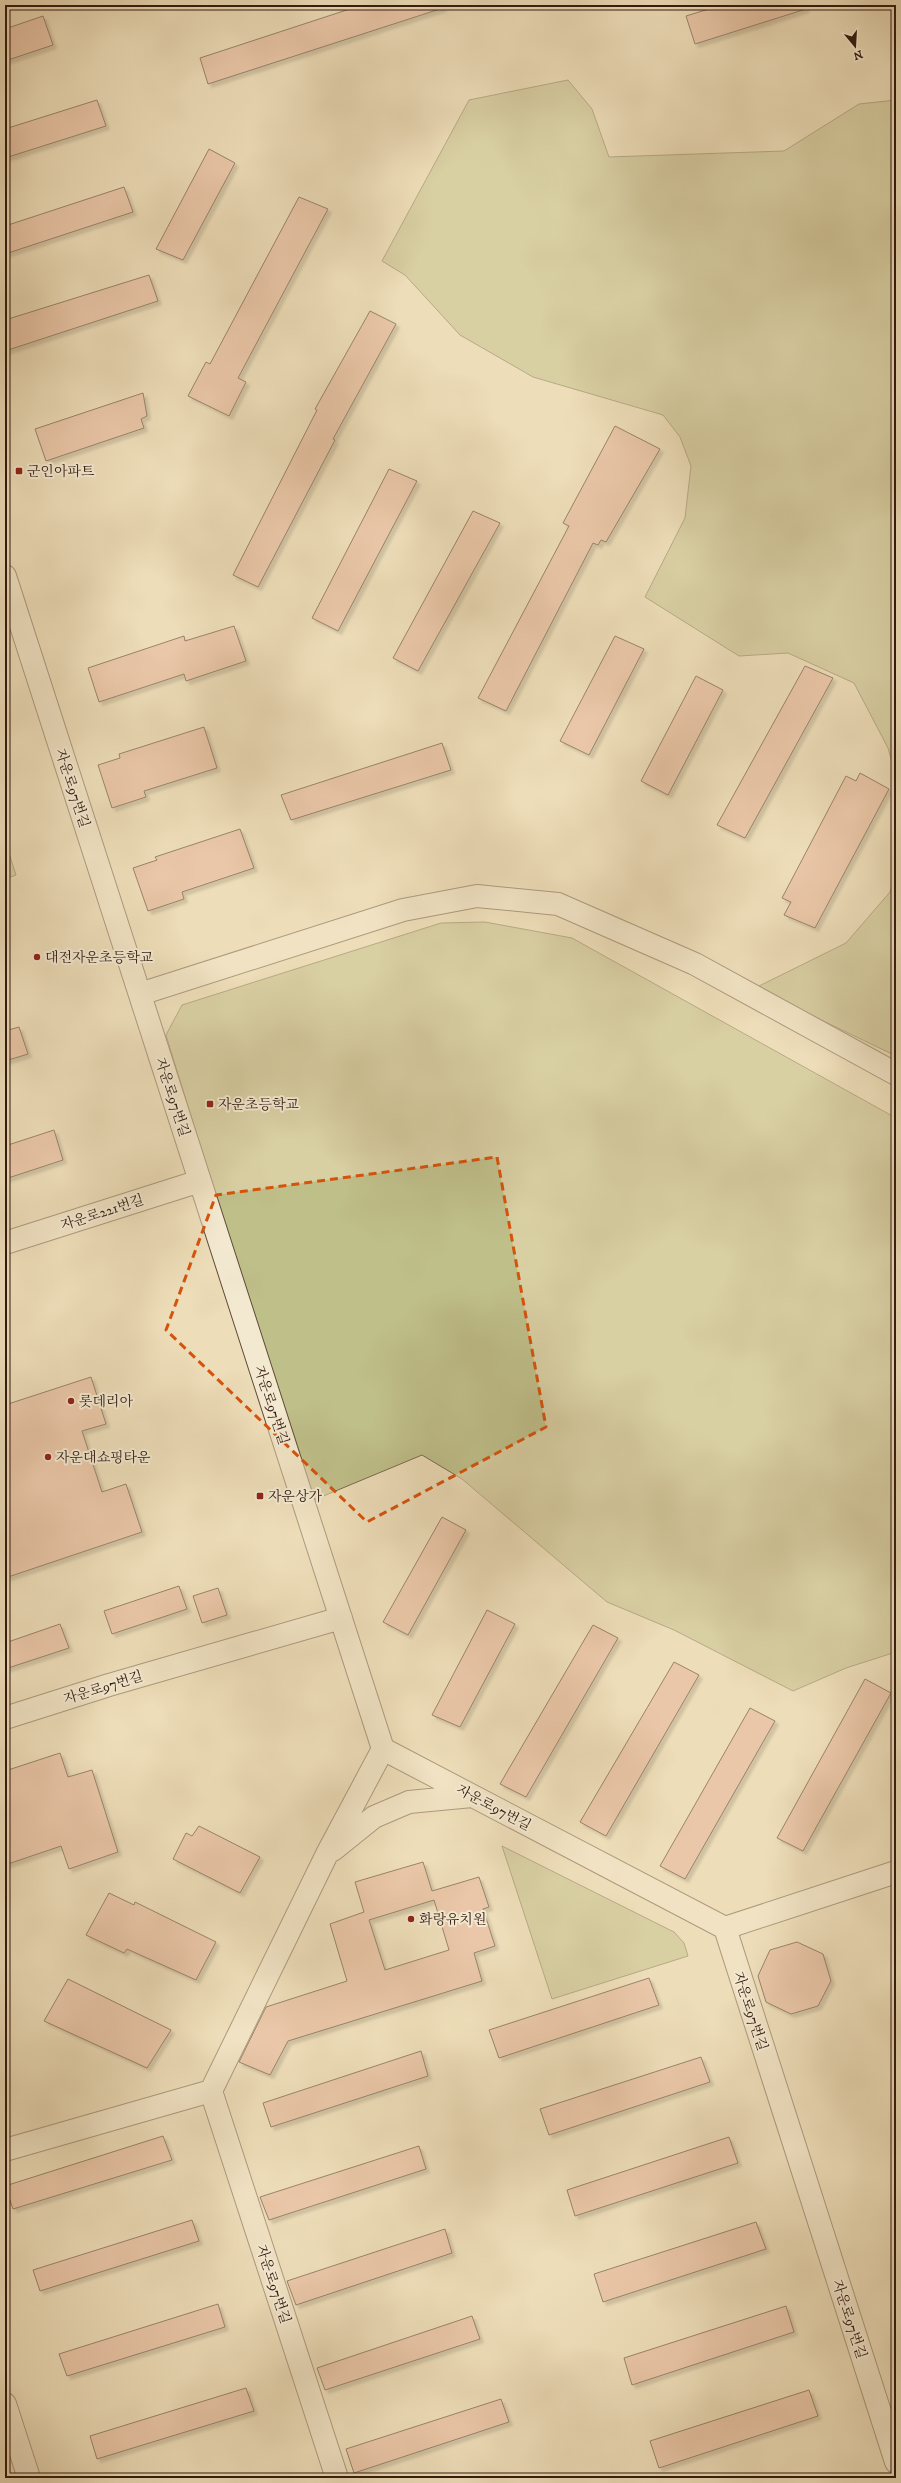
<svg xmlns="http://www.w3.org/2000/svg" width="901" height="2483" viewBox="0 0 901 2483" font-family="'IM FELL DW Pica','Noto Serif KR',serif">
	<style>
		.green { fill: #bfbf8a; stroke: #786c4c }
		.building { fill: #e6ae95; stroke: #321a0e; fill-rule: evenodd; filter: url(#shadow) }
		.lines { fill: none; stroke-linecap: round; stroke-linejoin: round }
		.minor-casing { stroke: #614b38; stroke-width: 24 }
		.minor { stroke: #f3e9d1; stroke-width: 22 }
		.marked { fill: none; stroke: #d6530c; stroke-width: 3; stroke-dasharray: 8 5; stroke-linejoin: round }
		.poi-dot { fill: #8f2418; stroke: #f3e9d1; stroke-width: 1.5 }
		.labels { text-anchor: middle; stroke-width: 4; stroke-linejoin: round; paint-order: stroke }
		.poi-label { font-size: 14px; fill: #321a0e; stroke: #f3e9d1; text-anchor: start }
		.street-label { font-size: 14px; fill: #321a0e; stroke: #f3e9d1 }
	</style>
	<defs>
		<filter id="shadow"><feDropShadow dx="3.5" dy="3.5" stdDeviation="1" flood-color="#0004"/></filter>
	</defs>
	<rect width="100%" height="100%" fill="#edddb8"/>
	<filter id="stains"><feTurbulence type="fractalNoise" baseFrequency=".005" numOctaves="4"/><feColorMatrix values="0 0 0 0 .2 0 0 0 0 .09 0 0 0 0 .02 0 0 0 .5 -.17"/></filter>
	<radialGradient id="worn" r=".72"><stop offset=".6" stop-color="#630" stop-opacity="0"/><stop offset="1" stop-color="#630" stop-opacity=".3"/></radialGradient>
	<path class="green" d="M568,80L592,109L609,157L784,151L859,104L896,100V776L888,748L854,683L788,653L739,656L645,597L685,518L691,466L680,437L663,415L533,377L460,335L405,275L382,261L469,100Z
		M5,841L16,875L5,879Z
		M896,872V1056L755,988L846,943L890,892Z
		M485,922L572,938L896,1118V1652L846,1668L793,1691L674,1630L607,1602L462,1479L422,1455L309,1502L166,1035L182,1005L441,923Z
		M502,1846L674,1932L684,1943L688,1956L552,1999Z"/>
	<path class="building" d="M362,5H443V8L208,84L200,58Z
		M722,5H805L806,9L695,44L686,16Z
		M43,16L53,45L5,61V29Z
		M97,100L106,126L5,158V129Z
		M209,149L235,163L183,260L156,249Z
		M124,187L133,212L5,254V226Z
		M299,197L328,209L238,378L246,382L229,416L188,396L206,362L210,364Z
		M149,275L158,301L5,351V320Z
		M370,311L396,324L333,439L335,440L258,587L233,575L317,410L315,409Z
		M143,393L147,416L141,419L144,428L46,461L35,429Z
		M615,426L660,449L606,542L601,540L598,545L593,543L506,711L478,698L569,526L563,523Z
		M389,469L417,481L338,631L312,618Z
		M473,511L500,523L418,671L393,658Z
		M234,626L246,661L186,681L184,674L99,702L88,668L184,636L185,641Z
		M615,636L644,649L589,755L560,741Z
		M805,666L833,678L745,838L717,825Z
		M696,676L723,690L668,795L641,781Z
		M204,727L217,768L144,791L146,797L112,808L98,765L120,758L119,754Z
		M442,743L451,770L291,820L281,795Z
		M860,773L889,789L815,928L784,915L791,902L782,898L846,776L856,781Z
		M240,829L254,868L182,892L184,899L148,911L133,868L157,860L155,857Z
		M19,1027L28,1054L5,1061V1031Z
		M54,1130L63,1160L5,1179V1146Z
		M91,1377L106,1424L82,1431L102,1492L126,1484L142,1532L5,1578V1405Z
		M442,1517L466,1530L408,1635L383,1622Z
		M179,1586L187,1609L112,1634L104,1611Z
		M218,1588L227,1615L202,1623L193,1596Z
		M487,1610L515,1624L460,1727L432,1715Z
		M60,1624L69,1648L5,1669V1643Z
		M593,1625L618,1638L526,1797L500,1784Z
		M674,1662L699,1675L606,1836L580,1822Z
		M865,1679L891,1693L803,1851L777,1838Z
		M750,1708L775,1721L685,1879L660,1866Z
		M60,1753L68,1777L92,1770L118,1852L69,1869L61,1846L5,1865V1771Z
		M199,1826L260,1857L240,1893L173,1859L186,1833L192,1836Z
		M423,1862L432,1891L479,1877L489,1907L483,1909L495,1946L474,1953L482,1981L288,2041L270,2075L239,2062L266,2007L347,1981L330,1924L364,1912L355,1882ZM434,1900L449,1950L385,1970L369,1920Z
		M109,1893L134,1905L135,1902L216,1942L196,1980L127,1949L124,1953L86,1935Z
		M797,1942L823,1954L831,1981L818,2006L791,2014L766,2002L758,1976L770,1950Z
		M649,1978L659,2005L499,2058L489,2030Z
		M68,1979L171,2030L147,2068L44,2021Z
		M421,2051L428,2076L271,2127L263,2103Z
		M701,2057L710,2082L549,2135L540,2109Z
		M163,2136L172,2160L13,2209L5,2186Z
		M729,2137L738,2163L575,2216L567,2190Z
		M419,2146L426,2169L269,2220L260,2197Z
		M192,2220L199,2241L40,2291L33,2270Z
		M756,2222L766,2249L603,2302L594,2274Z
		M445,2229L452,2253L296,2305L287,2281Z
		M218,2304L225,2327L67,2376L59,2354Z
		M786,2306L794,2332L632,2385L624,2358Z
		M472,2316L480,2339L325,2390L317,2368Z
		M246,2388L254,2411L97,2459L90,2436Z
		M809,2390L818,2416L659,2468L650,2441Z
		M501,2399L509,2422L354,2473L346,2449Z"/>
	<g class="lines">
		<g class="minor-casing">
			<path id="minor" d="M5,576L383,1749L725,1928L896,2462
				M140,994L403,910L477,896L558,904L695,964L896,1074
				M5,1243L200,1181
				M5,1718L109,1685L341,1618
				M333,1850L374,1817L409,1802L472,1796
				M725,1928L896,1872
				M5,2150L211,2091
				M5,2404L29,2478
				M337,2478L211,2091L327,1854L383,1749"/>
		</g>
		<use href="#minor" class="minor"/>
	</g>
	<path d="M0 0H901V2483H0ZM497,1157L546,1427L367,1522L166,1330L216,1195Z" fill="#edddb8" fill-opacity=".55" fill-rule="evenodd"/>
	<path class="marked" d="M497,1157L546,1427L367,1522L166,1330L216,1195Z"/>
	<g class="poi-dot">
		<rect x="15" y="467" width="8" height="8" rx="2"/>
		<circle cx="37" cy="957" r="4"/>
		<rect x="206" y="1100" width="8" height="8" rx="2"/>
		<circle cx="71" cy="1401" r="4"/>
		<circle cx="48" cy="1457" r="4"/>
		<rect x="256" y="1492" width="8" height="8" rx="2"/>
		<circle cx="411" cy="1919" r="4"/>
	</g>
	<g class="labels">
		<g class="poi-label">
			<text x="27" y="476">군인아파트</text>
			<text x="45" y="962">대전자운초등학교</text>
			<text x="218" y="1109">자운초등학교</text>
			<text x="79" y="1406">롯데리아</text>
			<text x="56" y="1462">자운대쇼핑타운</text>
			<text x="268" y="1501">자운상가</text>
			<text x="419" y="1924">화랑유치원</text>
		</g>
		<g class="street-label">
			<text transform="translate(73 788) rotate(72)" y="5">자운로97번길</text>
			<text transform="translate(173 1097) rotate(72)" y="5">자운로97번길</text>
			<text transform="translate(102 1212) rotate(-18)" y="5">자운로221번길</text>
			<text transform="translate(272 1405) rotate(72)" y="5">자운로97번길</text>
			<text transform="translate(103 1687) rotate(-17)" y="5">자운로97번길</text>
			<text transform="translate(494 1807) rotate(28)" y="5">자운로97번길</text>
			<text transform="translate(751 2011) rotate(72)" y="5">자운로97번길</text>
			<text transform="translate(274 2284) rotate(72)" y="5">자운로97번길</text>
			<text transform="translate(850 2319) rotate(72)" y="5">자운로97번길</text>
		</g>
	</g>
	<rect width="901" height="2483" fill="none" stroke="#edddb8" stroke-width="20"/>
	<rect x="6" y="6" width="889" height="2471" fill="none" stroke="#321a0e" stroke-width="2"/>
	<rect x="10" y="10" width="881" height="2463" fill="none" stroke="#321a0e"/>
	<g transform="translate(855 46) rotate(162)" stroke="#f3e9d1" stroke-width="3" paint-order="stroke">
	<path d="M0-3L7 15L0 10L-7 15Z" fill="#321a0e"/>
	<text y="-6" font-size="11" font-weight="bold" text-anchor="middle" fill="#321a0e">N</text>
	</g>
	<rect width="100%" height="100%" filter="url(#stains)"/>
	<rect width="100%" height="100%" fill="url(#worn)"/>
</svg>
